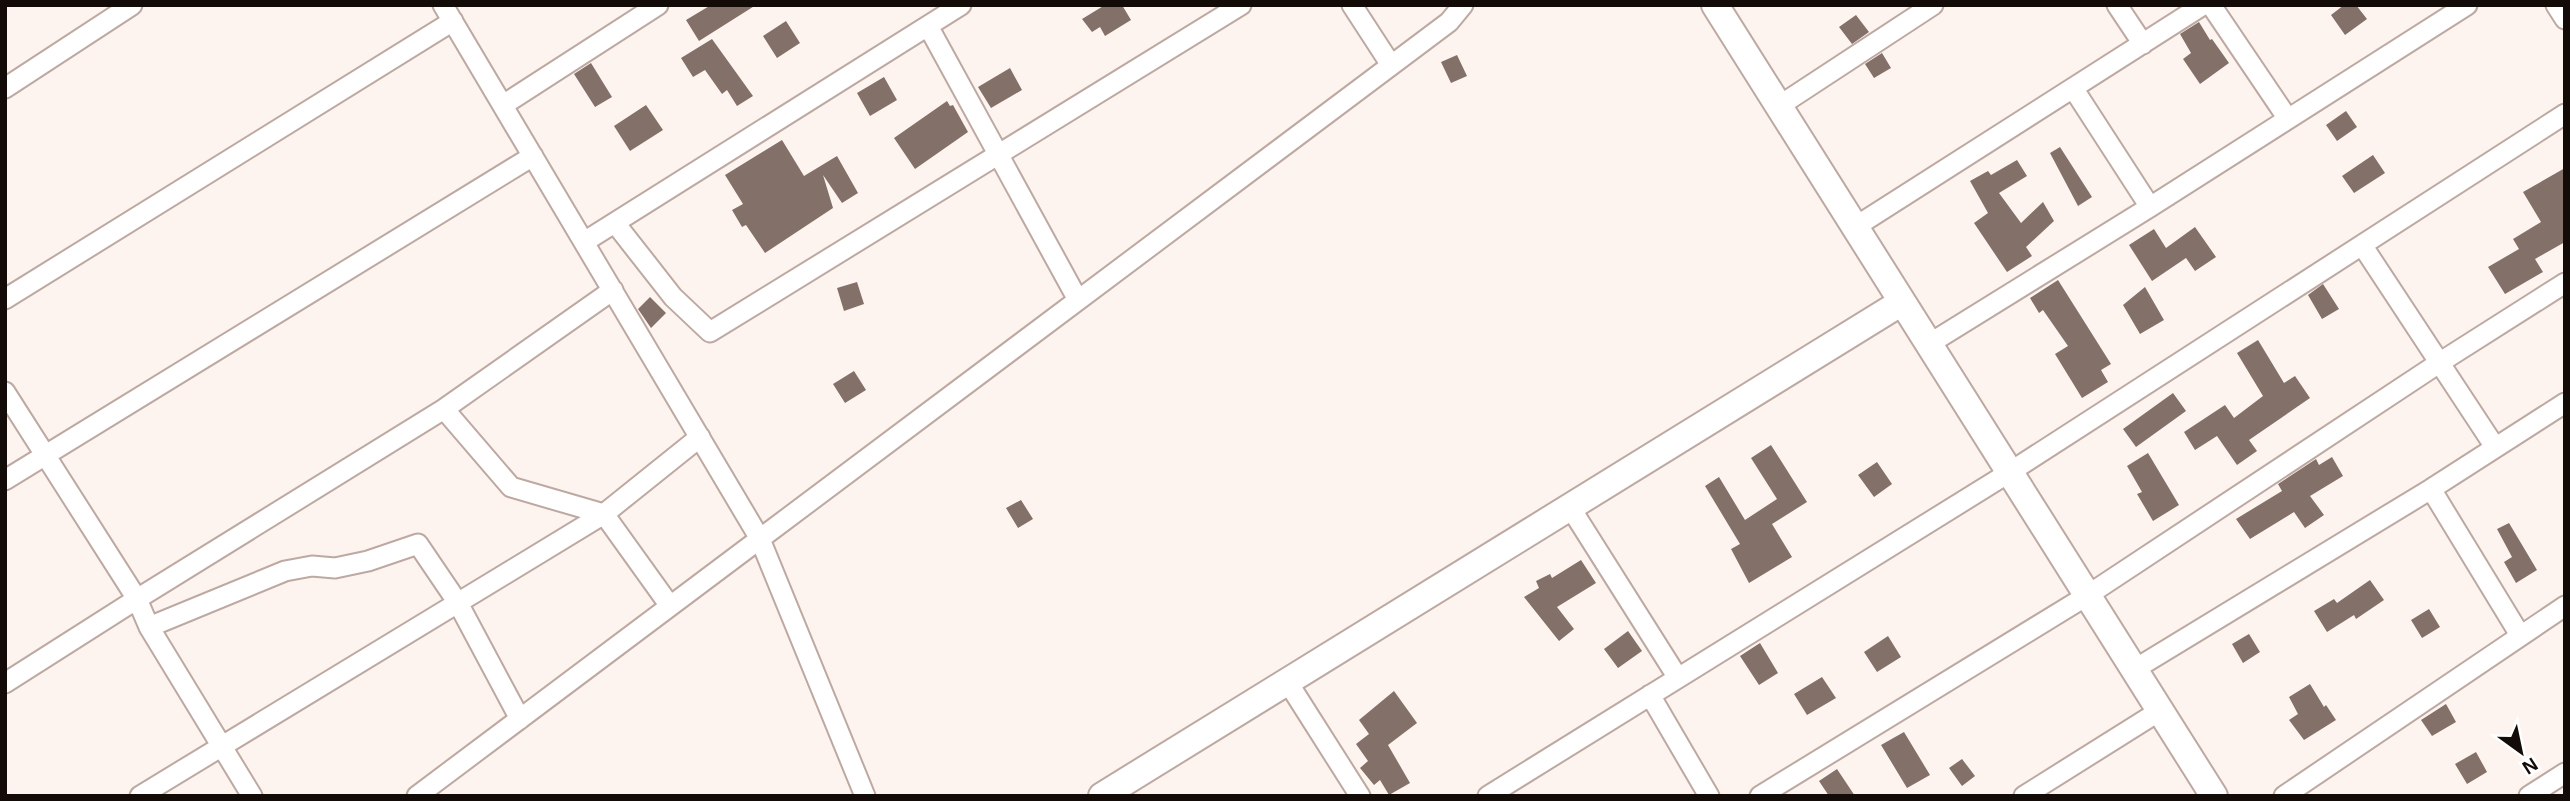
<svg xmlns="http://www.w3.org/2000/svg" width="2570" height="801" viewBox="0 0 2570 801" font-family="Helvetica,sans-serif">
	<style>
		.building { fill: #837068 }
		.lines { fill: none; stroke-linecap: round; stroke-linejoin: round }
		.street-casing { stroke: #bda9a1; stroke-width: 23 }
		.secondary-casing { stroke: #bda9a1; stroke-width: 30 }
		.street { stroke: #fff; stroke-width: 19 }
		.secondary { stroke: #fff; stroke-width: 26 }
	</style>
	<rect width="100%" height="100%" fill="#fdf4f0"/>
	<path class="building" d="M711,5H756L699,41L686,20Z
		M1105,5H1122L1131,20L1105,36L1100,27L1092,32L1082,19Z
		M2344,5H2356L2367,19L2345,35L2331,15Z
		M1856,15L1869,32L1852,44L1839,27Z
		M786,21L800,43L777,58L763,36Z
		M2199,22L2210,40L2212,39L2229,63L2200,84L2183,59L2191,53L2180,34Z
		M712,39L753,96L737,106L727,90L722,94L705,70L693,77L681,58Z
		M1882,53L1891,68L1874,78L1865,64Z
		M1457,55L1467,76L1451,83L1441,62Z
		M591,63L612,97L595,107L574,74Z
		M1010,68L1022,90L991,108L978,87Z
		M884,77L897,100L870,116L857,93Z
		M947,101L950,106L953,105L968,132L915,169L894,138Z
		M646,105L663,130L630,151L614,126Z
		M2346,111L2357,127L2337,141L2326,125Z
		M782,140L804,176L837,156L858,193L842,203L823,175L833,208L765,253L746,225L742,227L732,210L743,204L725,175Z
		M2060,147L2092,197L2078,206L2050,153Z
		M2373,155L2385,173L2354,193L2342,176Z
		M2017,160L2027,176L1999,193L2021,223L2043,202L2054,221L2026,247L2032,256L2007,272L1974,223L1988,213L1970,181L1988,171L1991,175Z
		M2565,168V242L2535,259L2543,272L2505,294L2488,267L2519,249L2513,239L2541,222L2523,192Z
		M2195,227L2216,257L2195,271L2186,258L2152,281L2129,245L2154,229L2166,248Z
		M2058,280L2111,364L2101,370L2108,382L2082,398L2055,354L2068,346L2043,310L2039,313L2030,298Z
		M857,282L864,304L844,311L837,288Z
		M2323,284L2339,309L2322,319L2308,295Z
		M2145,287L2164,320L2140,334L2123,305Z
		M650,297L666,313L651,328L638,309Z
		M2258,340L2284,383L2295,376L2310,398L2249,440L2257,451L2237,465L2217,436L2195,450L2184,432L2225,405L2234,418L2263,396L2237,353Z
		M854,371L866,390L845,403L833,384Z
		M2173,393L2186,411L2136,447L2123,429Z
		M1771,445L1807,502L1772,524L1792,557L1749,583L1731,549L1740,544L1705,486L1719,477L1745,520L1777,499L1751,458Z
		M2148,453L2179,505L2153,521L2137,494L2142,492L2127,466Z
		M2332,457L2343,476L2310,496L2324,515L2305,528L2294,512L2250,539L2236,519L2282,491L2278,484L2316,459L2319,465Z
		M1877,462L1892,484L1874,497L1858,475Z
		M1021,500L1033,519L1018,528L1006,508Z
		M2509,523L2537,570L2516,583L2504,562L2512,557L2497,529Z
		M1581,560L1596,583L1557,607L1574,629L1559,641L1524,597L1539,588L1536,581L1550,574L1552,578Z
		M2370,580L2384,600L2356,619L2354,615L2327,632L2314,611L2334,599L2337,603Z
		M2429,609L2440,627L2422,638L2411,620Z
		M1628,631L1642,651L1618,668L1604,649Z
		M2249,634L2260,652L2243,663L2232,644Z
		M1888,636L1901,657L1877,672L1864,652Z
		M1760,643L1778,673L1759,685L1740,656Z
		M1822,677L1836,698L1807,715L1794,694Z
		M2310,684L2324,707L2326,705L2336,720L2304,740L2289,720L2298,714L2289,697Z
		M1394,691L1417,723L1388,745L1410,783L1389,795L1380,780L1374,785L1360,768L1368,761L1356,744L1369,734L1359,720Z
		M2446,704L2456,722L2432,736L2421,720Z
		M1904,732L1930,775L1907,788L1881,745Z
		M2476,752L2487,772L2467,784L2455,764Z
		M1962,759L1975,776L1962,786L1949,768Z
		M1837,769L1855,796H1829L1819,781Z"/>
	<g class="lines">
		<g class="street-casing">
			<path id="street" d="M443,5L760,539L865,796
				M1352,5L1391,65
				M2117,5L2143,44
				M2211,5L2288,119
				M2556,5L2565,19
				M928,26L1078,300
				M5,88L132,5
				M2073,88L2150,207
				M503,105L658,5
				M1779,106L1933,5
				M615,223L673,297L710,332L1241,5
				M1855,227L2203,5
				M584,242L961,5
				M2362,245L2495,447
				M5,299L453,21
				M1929,344L2150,207L2467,5
				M5,392L137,599L149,627L252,796
				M444,409L511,487L604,514L670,606
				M5,480L533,156
				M2431,489L2520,635
				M1570,507L1678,678
				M149,627L285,571L312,566L335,568L368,561L418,544L458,603L520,719
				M2135,669L2431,489L2565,403
				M1287,681L1360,796
				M5,683L137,599L444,409L613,290
				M1650,695L1709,796
				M140,796L604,514L700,437
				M417,796L1449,22L1463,5
				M1488,796L2010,472L2565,114
				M1760,796L2088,595L2439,363L2565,283
				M2024,796L2161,710
				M2284,796L2565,606
				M2529,796L2565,773"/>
		</g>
		<g class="secondary-casing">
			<path id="secondary" d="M1715,5L2214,796
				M1102,796L1902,302"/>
		</g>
		<use href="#street" class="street"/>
		<use href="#secondary" class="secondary"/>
	</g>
	<rect width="2570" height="801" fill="none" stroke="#120b08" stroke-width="14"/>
	<g transform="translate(2521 752) rotate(147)" stroke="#ffffff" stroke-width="5" paint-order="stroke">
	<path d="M0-5L12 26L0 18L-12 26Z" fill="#120b08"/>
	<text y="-10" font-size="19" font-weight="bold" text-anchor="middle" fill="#120b08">N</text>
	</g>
</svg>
